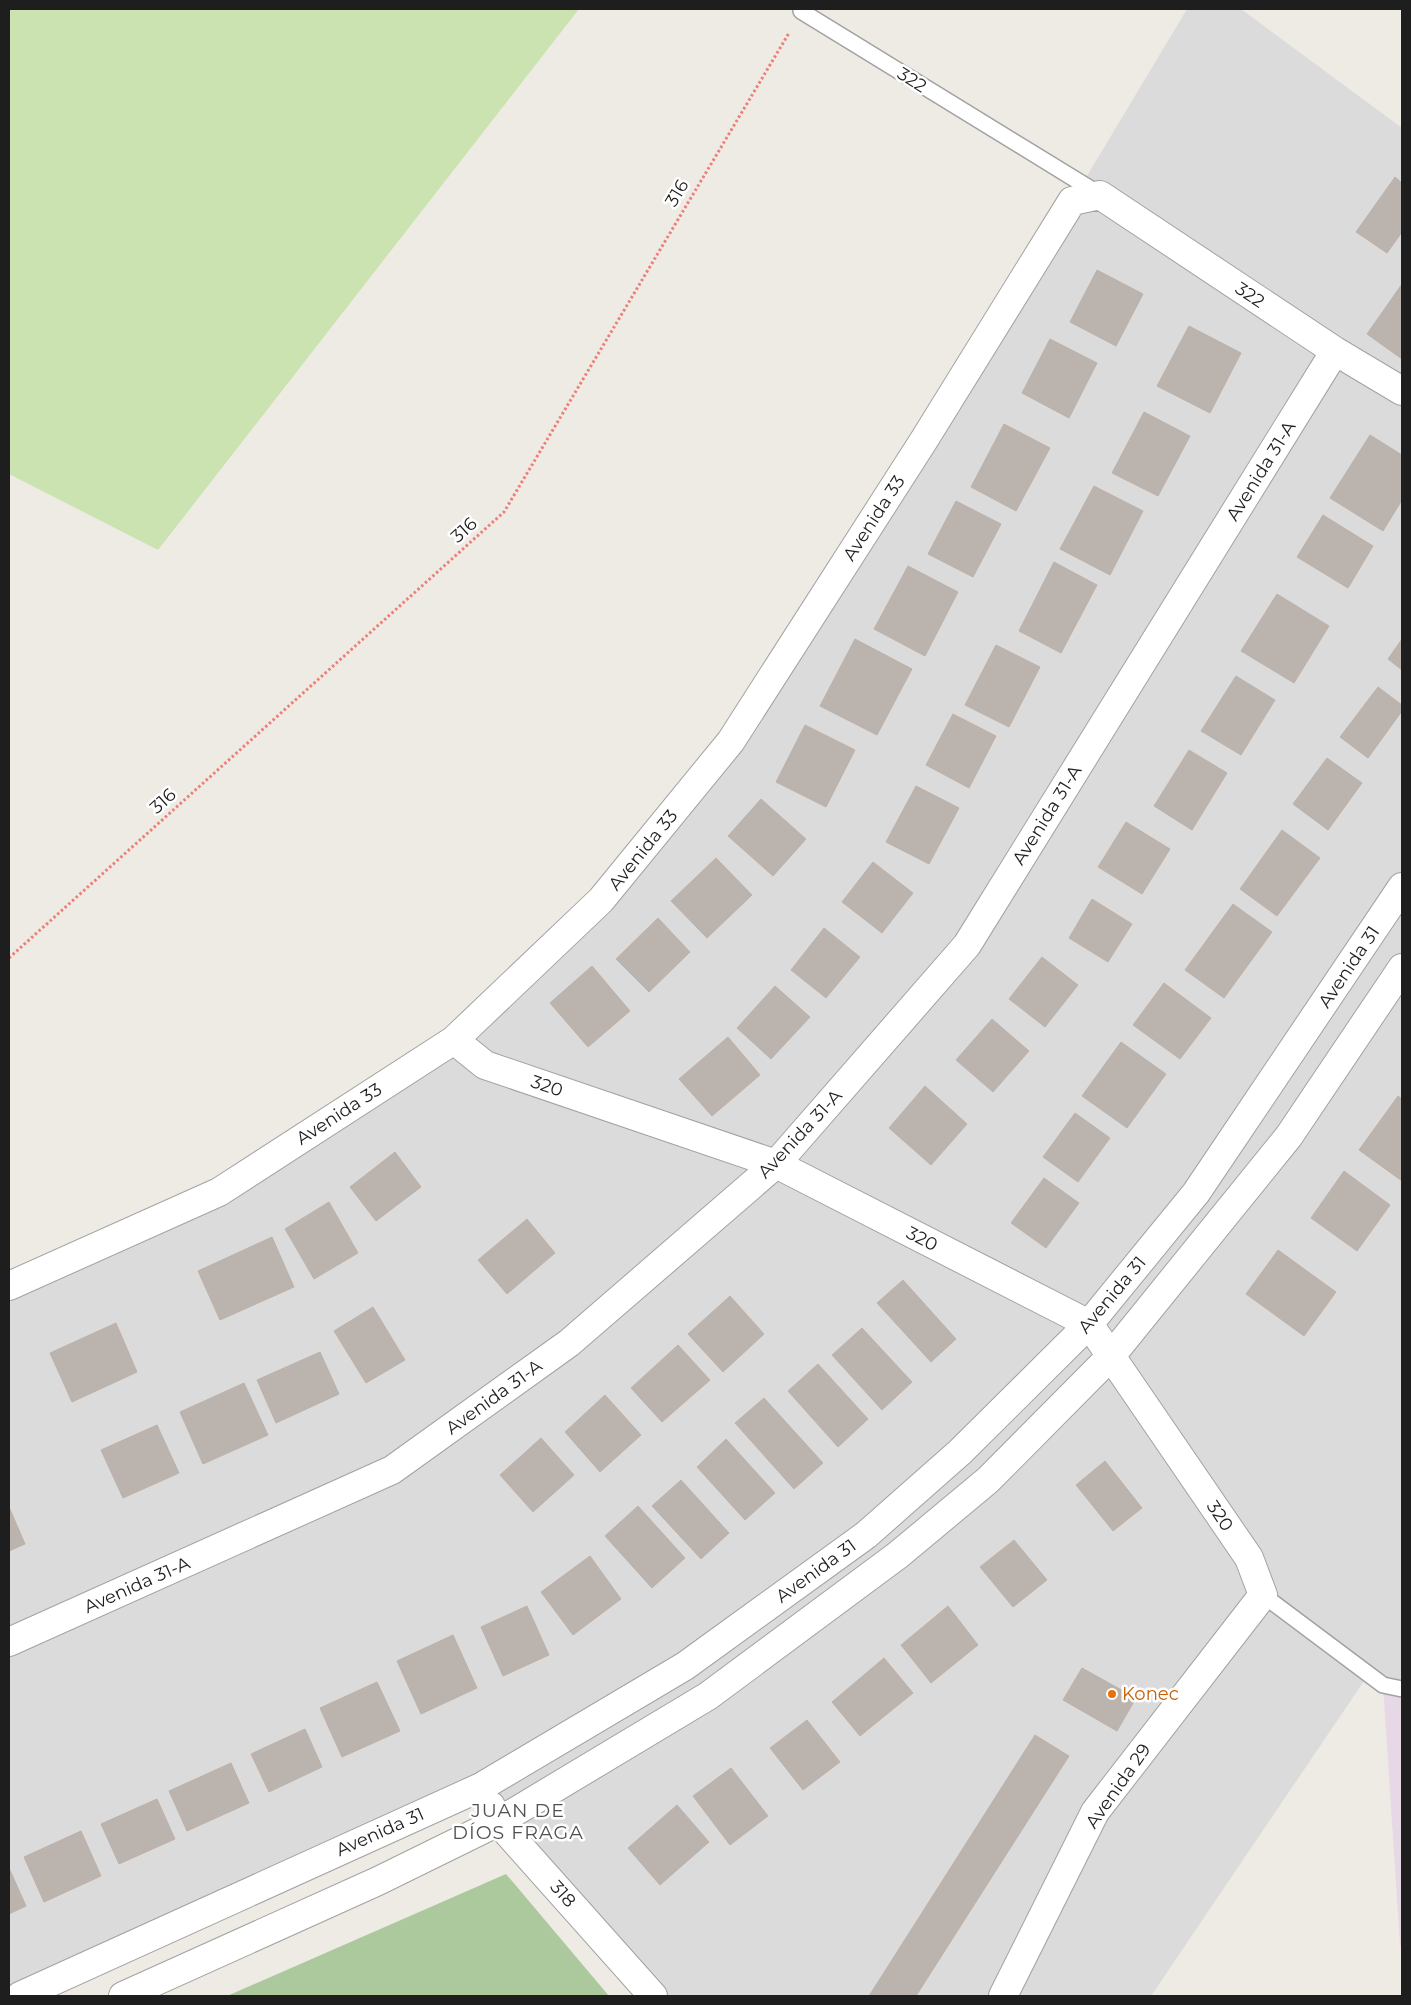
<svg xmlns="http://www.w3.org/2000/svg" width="1411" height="2005" viewBox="0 0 1411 2005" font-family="Montserrat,sans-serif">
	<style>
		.residential { fill: #dcdbdb }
		.industrial { fill: #e6d8e4 }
		.grass { fill: #cbe3b0 }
		.forest { fill: #acc99e }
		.building { fill: #bbb4ae; stroke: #beb1a9 }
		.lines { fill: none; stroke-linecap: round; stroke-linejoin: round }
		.lane-casing { stroke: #a2a2a2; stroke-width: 18 }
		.street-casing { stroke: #a2a2a2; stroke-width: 30 }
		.path { stroke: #ec8078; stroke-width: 3; stroke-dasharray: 2.5 2.5; stroke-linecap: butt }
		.lane { stroke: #fff; stroke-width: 15 }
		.street { stroke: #fff; stroke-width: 28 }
		.food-dot { fill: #e8710a; stroke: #fff; stroke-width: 2 }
		.labels { text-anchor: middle; stroke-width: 5; stroke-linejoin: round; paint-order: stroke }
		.street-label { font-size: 18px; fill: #1e1e1e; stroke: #fff }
		.food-label { font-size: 18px; fill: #c56008; stroke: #fff; text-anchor: start }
		.neighbourhood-label { font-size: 19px; letter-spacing: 1px; fill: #515151; stroke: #fff }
	</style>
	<rect width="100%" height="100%" fill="#eeebe5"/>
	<path class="residential" d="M1187,9H1241L1402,128V1681L1366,1678L1151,1996H653L481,1787L9,1996V1286L219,1192L454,1040L731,741L1072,201Z"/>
	<path class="industrial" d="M1383,1685L1402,1689V1945H1400Z"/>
	<path class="grass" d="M9,9H579L158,550L9,474Z"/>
	<path class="forest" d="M506,1874L609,1996H227Z"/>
	<path class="building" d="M1395,177L1402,183V232L1387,253L1356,232Z
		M1097,270L1143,294L1116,346L1070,322Z
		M1402,284V359L1367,334Z
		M1189,326L1241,353L1210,413L1157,386Z
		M1050,339L1097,363L1069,418L1022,393Z
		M1144,412L1190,436L1158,496L1112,473Z
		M1004,424L1050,448L1016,511L971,487Z
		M1370,435L1402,455V500L1383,531L1330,498Z
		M1094,486L1143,511L1110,575L1060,549Z
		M956,501L1001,524L973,577L928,554Z
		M1323,515L1373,546L1348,588L1297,557Z
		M1054,562L1097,585L1061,653L1019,631Z
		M908,566L958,592L925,656L874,629Z
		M1277,594L1329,626L1294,683L1241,651Z
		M855,639L912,669L877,735L820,706Z
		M1402,639V670L1388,659Z
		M996,645L1040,667L1009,727L965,705Z
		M1236,676L1275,700L1241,755L1201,731Z
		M1378,687L1402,705V711L1368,758L1340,737Z
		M953,714L996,736L969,788L926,765Z
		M805,725L855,750L826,807L776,782Z
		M1189,750L1227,773L1192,830L1154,806Z
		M1327,758L1362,783L1328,830L1293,804Z
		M916,786L959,808L929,864L886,842Z
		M761,799L806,839L773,876L728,836Z
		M1126,822L1170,849L1142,894L1098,867Z
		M1282,830L1320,858L1277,916L1240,889Z
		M716,858L752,895L707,938L671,901Z
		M873,862L913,893L882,933L842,902Z
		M1092,899L1132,924L1108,962L1069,938Z
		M1233,904L1272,932L1224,998L1185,970Z
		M658,918L690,952L649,992L616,959Z
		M824,928L860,957L826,998L791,970Z
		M1042,957L1078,985L1045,1027L1009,999Z
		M592,966L630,1011L588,1047L550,1003Z
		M1164,983L1211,1018L1180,1059L1133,1025Z
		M775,986L810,1017L771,1059L737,1028Z
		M992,1019L1029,1051L993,1092L956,1060Z
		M728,1037L760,1075L712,1116L679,1079Z
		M1121,1042L1166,1074L1127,1128L1082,1096Z
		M925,1086L967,1124L931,1165L889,1128Z
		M1398,1096L1402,1099V1181L1359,1150Z
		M1075,1113L1110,1138L1078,1182L1043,1157Z
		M395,1152L421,1187L376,1221L350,1187Z
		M1344,1171L1390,1205L1357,1251L1311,1218Z
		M1044,1178L1079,1203L1046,1248L1011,1223Z
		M329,1202L358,1253L314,1279L285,1229Z
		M527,1219L555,1253L507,1294L478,1260Z
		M272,1237L294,1287L220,1320L198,1271Z
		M1278,1250L1336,1292L1304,1336L1246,1294Z
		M903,1280L956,1339L931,1362L877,1303Z
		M730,1296L764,1334L723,1372L688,1334Z
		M373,1307L405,1360L366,1383L334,1331Z
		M116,1323L137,1372L72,1402L50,1353Z
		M862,1328L912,1382L882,1410L832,1355Z
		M678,1345L710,1380L662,1422L631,1388Z
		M320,1352L339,1394L276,1423L257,1380Z
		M818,1364L868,1419L838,1447L788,1391Z
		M244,1383L268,1435L203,1464L180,1412Z
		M605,1395L641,1435L600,1472L565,1432Z
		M764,1398L823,1463L794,1489L735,1423Z
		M157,1425L179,1473L123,1498L101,1450Z
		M541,1438L574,1475L533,1512L500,1475Z
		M726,1439L775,1493L745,1520L697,1467Z
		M1105,1461L1142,1508L1113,1531L1076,1485Z
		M681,1480L729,1533L701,1559L652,1506Z
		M638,1506L685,1558L652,1588L605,1536Z
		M9,1507L25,1544L9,1551Z
		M1014,1540L1047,1580L1013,1607L980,1567Z
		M590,1556L621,1599L573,1635L541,1592Z
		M527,1606L549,1655L503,1676L481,1627Z
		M948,1606L978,1645L931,1683L901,1645Z
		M453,1635L477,1688L421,1714L397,1661Z
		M884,1658L913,1693L860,1736L832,1702Z
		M1082,1668L1136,1698L1117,1731L1063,1700Z
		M377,1682L400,1731L342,1757L320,1708Z
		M807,1720L840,1762L803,1790L770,1748Z
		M305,1729L322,1767L269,1792L251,1754Z
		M1035,1735L1069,1756L916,1996H869Z
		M231,1763L249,1803L187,1831L169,1791Z
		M731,1768L768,1816L730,1845L693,1796Z
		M157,1799L175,1839L119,1864L101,1824Z
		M677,1805L709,1842L660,1885L628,1848Z
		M81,1831L101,1876L44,1902L24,1857Z
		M9,1868L26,1906L9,1914Z"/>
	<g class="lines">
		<g class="lane-casing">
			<path id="lane" d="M801,11L1099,194
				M1263,1595L1383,1685L1402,1689"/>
		</g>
		<g class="street-casing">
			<path id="street" d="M454,1040L485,1065L776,1164L1089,1324L1249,1558L1263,1595L1095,1812L1003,1996
				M9,1286L219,1192L454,1040L601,900L731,741L924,440L1072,201L1100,195L1335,351L1402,391
				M9,1642L392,1470L569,1343L776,1164L967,945L1335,351
				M491,1806L498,1822L653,1996
				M20,1996L481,1787L685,1666L866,1535L960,1452L1089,1324L1196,1193L1402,887
				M123,1996L378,1881L498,1822L708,1696L898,1555L988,1480L1111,1356L1289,1136L1402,968"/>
		</g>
		<path class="path" d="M9,958L504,512L789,33"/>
		<use href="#lane" class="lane"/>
		<use href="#street" class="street"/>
	</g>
	<circle class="food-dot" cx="1112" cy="1694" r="5"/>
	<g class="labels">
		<g class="street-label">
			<text transform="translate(912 80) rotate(32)" y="6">322</text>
			<text transform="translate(677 193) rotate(-59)" y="6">316</text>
			<text transform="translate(1250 295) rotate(34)" y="6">322</text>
			<text transform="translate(1261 471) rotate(-58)" y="6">Avenida 31-A</text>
			<text transform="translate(874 518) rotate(-57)" y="6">Avenida 33</text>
			<text transform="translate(464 530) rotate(-42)" y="6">316</text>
			<text transform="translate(163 801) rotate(-42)" y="6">316</text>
			<text transform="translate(1047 815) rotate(-58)" y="6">Avenida 31-A</text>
			<text transform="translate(643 850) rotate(-51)" y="6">Avenida 33</text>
			<text transform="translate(1349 967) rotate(-56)" y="6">Avenida 31</text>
			<text transform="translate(547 1086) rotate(19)" y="6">320</text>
			<text transform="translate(339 1114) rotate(-33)" y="6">Avenida 33</text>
			<text transform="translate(800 1134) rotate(-47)" y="6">Avenida 31-A</text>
			<text transform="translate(922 1239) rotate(27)" y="6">320</text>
			<text transform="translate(1112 1295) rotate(-50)" y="6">Avenida 31</text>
			<text transform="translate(494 1397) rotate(-36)" y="6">Avenida 31-A</text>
			<text transform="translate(1220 1516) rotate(56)" y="6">320</text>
			<text transform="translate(816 1571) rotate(-36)" y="6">Avenida 31</text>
			<text transform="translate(137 1585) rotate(-24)" y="6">Avenida 31-A</text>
			<text transform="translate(1118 1786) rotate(-55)" y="6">Avenida 29</text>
			<text transform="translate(380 1832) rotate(-24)" y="6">Avenida 31</text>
			<text transform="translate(563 1894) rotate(48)" y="6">318</text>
		</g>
		<g class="food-label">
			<text x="1122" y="1700">Konec</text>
		</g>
		<g class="neighbourhood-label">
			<text x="518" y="1817">JUAN DE<tspan x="518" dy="22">DÍOS FRAGA</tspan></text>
		</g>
	</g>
	<rect width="1411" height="2005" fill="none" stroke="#1e1e1e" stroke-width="20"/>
</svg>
